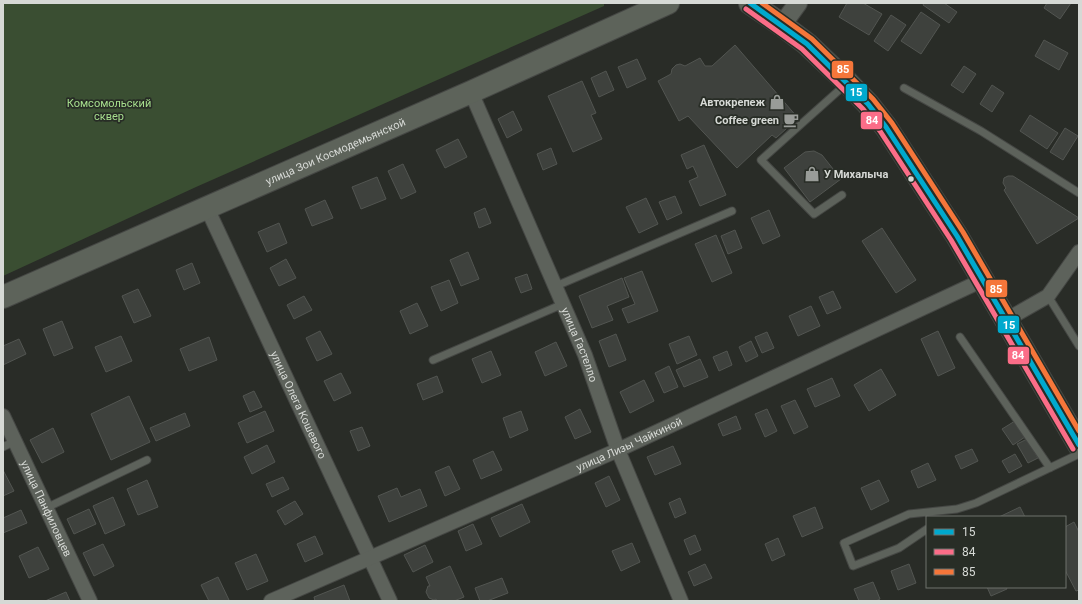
<svg xmlns="http://www.w3.org/2000/svg" width="1082" height="604" viewBox="0 0 1082 604" font-family="Roboto,sans-serif">
	<style>
		.green { fill: #3a4e32 }
		.building { fill: #3e413d; stroke: #525551 }
		.lines { fill: none; stroke-linecap: round; stroke-linejoin: round }
		.service-casing { stroke: #454744; stroke-width: 9 }
		.minor-casing { stroke: #454744; stroke-width: 16 }
		.tertiary-casing { stroke: #454744; stroke-width: 20 }
		.primary-casing { stroke: #454744; stroke-width: 24 }
		.service { stroke: #5d625b; stroke-width: 7 }
		.minor { stroke: #5d625b; stroke-width: 14 }
		.tertiary { stroke: #5d625b; stroke-width: 18 }
		.primary { stroke: #5d635a; stroke-width: 22 }
		.bus-1-casing { stroke: #282d26; stroke-width: 8 }
		.bus-2-casing { stroke: #282d26; stroke-width: 8 }
		.bus-3-casing { stroke: #282d26; stroke-width: 8 }
		.bus-1 { stroke: #00a9ce; stroke-width: 5 }
		.bus-2 { stroke: #fb6d88; stroke-width: 5 }
		.bus-3 { stroke: #f5763a; stroke-width: 5 }
		.bus-dot { fill: #d6d9d5; stroke: #282d26; stroke-width: 1.5 }
		.labels { text-anchor: middle; stroke-width: 3.5; stroke-linejoin: round; paint-order: stroke }
		.poi-label { font-size: 11px; font-weight: bold; fill: #d6d9d5; stroke: #282d26; text-anchor: end }
		.park-label { font-size: 11px; fill: #a6de8d; stroke: #282d26 }
		.street-label { font-size: 11px; fill: #d6d9d5; stroke: #282d26 }
		.line-badge { stroke: #282d26; stroke-width: 1.5 }
		.badge-label { font-size: 11px; text-anchor: middle; font-weight: bold; fill: #fff }
	</style>
	<rect width="100%" height="100%" fill="#292c27"/>
	<path class="green" d="M3,3H604V6L196,187L3,276Z"/>
	<path class="building" d="M847,3H863L882,14L869,35L839,17Z
		M924,3H944L957,12L949,23L923,5Z
		M1047,3H1071L1060,19L1044,8Z
		M921,12L940,25L921,54L901,41Z
		M891,15L906,25L888,51L874,41Z
		M1044,40L1068,53L1059,70L1035,56Z
		M735,45L798,118L776,138L772,135L737,168L688,116L679,121L658,81L671,74L672,69L676,65L680,64L685,66L700,58L705,66H712Z
		M637,59L646,79L627,88L618,67Z
		M964,66L976,74L963,93L951,85Z
		M606,71L614,90L599,97L591,78Z
		M582,81L596,113L591,115L602,139L573,152L548,96Z
		M992,85L1004,93L992,112L980,104Z
		M513,111L522,130L507,138L498,119Z
		M1030,115L1058,133L1047,149L1020,131Z
		M1065,128L1078,136L1063,160L1050,152Z
		M458,139L467,157L445,168L436,150Z
		M704,145L726,195L700,206L689,181L698,177L693,166L687,169L681,155Z
		M551,148L557,164L543,170L537,154Z
		M814,151L822,155L841,179L810,202L784,168L805,152Z
		M403,164L416,192L401,199L388,171Z
		M1008,176H1013L1079,218L1037,244L1004,190L1006,188L1003,183L1004,178Z
		M377,177L386,199L361,209L352,187Z
		M675,196L682,213L667,220L659,202Z
		M646,198L658,224L639,233L626,207Z
		M325,200L333,218L312,226L305,209Z
		M485,208L491,223L479,228L474,213Z
		M769,210L780,236L763,244L751,218Z
		M279,223L287,243L267,252L258,232Z
		M882,228L916,280L896,293L862,241Z
		M735,230L742,248L728,254L721,236Z
		M716,235L732,273L712,282L695,244Z
		M468,252L479,279L461,286L450,260Z
		M286,259L296,278L279,286L270,268Z
		M192,263L200,283L184,290L176,270Z
		M642,271L658,311L628,323L622,309L635,304L624,278Z
		M527,274L532,289L521,293L515,278Z
		M622,278L629,297L607,306L613,320L592,328L579,296Z
		M449,280L458,303L441,311L431,287Z
		M138,289L151,316L134,323L122,296Z
		M833,291L841,308L827,314L819,297Z
		M304,296L312,310L294,319L287,305Z
		M417,303L428,326L410,334L400,311Z
		M811,306L820,326L798,336L789,316Z
		M62,321L73,348L54,356L43,329Z
		M320,331L332,354L317,361L306,338Z
		M938,331L955,368L938,376L921,339Z
		M767,332L774,348L762,353L755,337Z
		M616,334L626,360L609,367L599,341Z
		M121,336L132,361L106,372L95,347Z
		M689,336L697,355L677,364L669,344Z
		M209,337L217,360L189,371L180,349Z
		M19,339L26,354L3,365V346Z
		M751,341L758,356L746,362L739,347Z
		M556,342L567,366L545,376L535,352Z
		M491,351L501,375L482,383L472,359Z
		M727,351L732,365L719,371L713,357Z
		M700,359L708,377L684,387L676,370Z
		M669,366L678,387L664,393L655,373Z
		M881,369L896,395L869,411L854,385Z
		M341,373L351,393L334,401L324,381Z
		M437,376L443,392L423,400L417,384Z
		M832,378L840,396L815,407L807,389Z
		M644,380L654,401L630,413L620,392Z
		M254,391L262,407L250,412L243,396Z
		M129,396L150,442L111,460L91,414Z
		M795,400L808,427L794,434L781,406Z
		M580,409L591,432L575,439L565,417Z
		M767,409L777,431L765,437L755,414Z
		M265,411L274,431L247,443L238,423Z
		M521,411L528,430L510,438L503,418Z
		M185,413L190,426L156,441L150,428Z
		M736,416L741,429L723,436L718,424Z
		M1015,421L1025,437L1013,445L1002,429Z
		M362,427L370,446L358,451L350,431Z
		M53,428L64,452L42,463L30,440Z
		M1027,439L1038,458L1028,463L1017,444Z
		M267,445L275,462L252,474L244,457Z
		M673,446L681,464L655,475L647,457Z
		M972,449L978,461L961,469L955,456Z
		M493,451L502,470L481,479L473,460Z
		M1015,454L1022,466L1009,473L1002,461Z
		M928,463L936,480L918,488L911,471Z
		M449,466L460,489L445,496L435,472Z
		M3,470L14,491L3,496Z
		M609,476L620,500L606,507L595,483Z
		M283,477L289,489L272,497L266,484Z
		M147,480L158,507L138,515L127,489Z
		M879,480L889,501L871,510L861,488Z
		M397,488L401,497L420,489L427,506L389,522L378,496Z
		M113,497L125,525L105,534L93,506Z
		M680,498L686,513L675,518L669,503Z
		M295,501L303,514L285,525L277,511Z
		M522,504L530,522L500,537L491,518Z
		M815,507L823,528L802,537L793,516Z
		M1020,507L1025,517H999Z
		M89,509L96,524L74,534L67,519Z
		M21,510L27,523L3,533V518Z
		M1074,522L1079,532V590L1076,591L1065,570V527Z
		M473,524L482,544L466,551L458,531Z
		M695,535L701,550L690,555L684,540Z
		M315,536L323,554L305,562L297,544Z
		M778,538L785,555L772,561L765,544Z
		M632,543L640,562L621,571L612,551Z
		M103,544L114,566L94,576L83,553Z
		M425,545L433,562L413,572L404,555Z
		M38,547L49,569L29,578L19,556Z
		M256,554L268,581L247,590L235,563Z
		M705,564L712,578L694,586L688,572Z
		M909,564L916,583L898,590L891,571Z
		M450,566L464,597L454,601H437L436,599L434,600L429,598L426,592L428,586H430L426,577Z
		M218,577L229,600L226,601H209L201,585Z
		M502,578L508,593L487,601H480L475,588Z
		M873,582L880,599L876,601H859L854,589Z
		M344,585L350,601H315L314,597Z
		M987,587H1006L1007,589L991,596Z
		M66,592L70,601H45Z"/>
	<g class="lines">
		<g class="service-casing">
			<path id="service" d="M904,88L981,131L1079,193
				M842,195L814,214L761,160L846,84
				M556,286L732,211
				M1048,296L1079,346
				M960,337L1050,468
				M433,360L563,304
				M3,447L15,441
				M46,508L147,460
				M927,529L899,548L853,566L844,543L909,514L957,509L976,503L1079,454"/>
		</g>
		<g class="minor-casing">
			<g id="minor">
				<path id="s1" d="M471,92L585,355L618,450L681,601"/>
				<path id="s2" d="M207,208L390,601"/>
				<path d="M1006,320L1048,296L1079,252"/>
				<path id="s3" d="M3,416L90,601"/>
				<path id="s4" d="M271,601L618,450L983,280"/>
			</g>
		</g>
		<g class="tertiary-casing">
			<path id="tertiary" d="M782,25L798,3"/>
		</g>
		<g class="primary-casing">
			<g id="primary">
				<path d="M750,3L782,25L807,44L847,82L868,104L886,127L957,236L1079,445"/>
				<path id="s5" d="M3,297L471,92L668,3"/>
			</g>
		</g>
		<use href="#service" class="service"/>
		<use href="#minor" class="minor"/>
		<use href="#tertiary" class="tertiary"/>
		<use href="#primary" class="primary"/>
		<g class="bus-1-casing">
			<path id="bus-1" d="M750,3L807,44L868,104L886,127L957,236L1079,445"/>
		</g>
		<g class="bus-2-casing">
			<path id="bus-2" d="M746,9L802,49L863,109L880,131L951,240L1073,449"/>
		</g>
		<g class="bus-3-casing">
			<path id="bus-3" d="M762,3L812,39L873,99L892,123L963,232L1079,431"/>
		</g>
		<use href="#bus-1" class="bus-1"/>
		<use href="#bus-2" class="bus-2"/>
		<use href="#bus-3" class="bus-3"/>
	</g>
	<defs>
		<g id="shop-bare" transform="scale(1.2)"><path d="M-5-2.5h2.3a2.7 3.5 0 0 1 5.4 0H5L5.5 6h-11ZM-1.5-2.5h3a1.5 2.3 0 0 0-3 0Z" fill="#999c98" stroke="#282d26" stroke-width="2.5" paint-order="stroke"/></g>
		<g id="cafe-bare" transform="scale(1.2)"><path d="M-5.5-4.5H6V0H3Q3 3.5 0 3.5H-2.5Q-5.5 3.5-5.5 0ZM3-3.2v2h1.7v-2ZM-6 4.5H4V6H-6Z" fill="#999c98" stroke="#282d26" stroke-width="2.5" paint-order="stroke"/></g>
	</defs>
	<g fill-rule="evenodd">
		<use href="#shop-bare" x="777" y="102"/>
		<use href="#cafe-bare" x="791" y="120"/>
		<use href="#shop-bare" x="812" y="174"/>
	</g>
	<circle class="bus-dot" cx="911" cy="179" r="3.5"/>
	<g class="labels">
		<g class="poi-label">
			<text x="765" y="106">Автокрепеж</text>
			<text x="779" y="124">Coffee green</text>
			<text x="824" y="178" text-anchor="start">У Михалыча</text>
		</g>
		<g class="park-label">
			<text x="109" y="107">Комсомольский<tspan x="109" dy="13">сквер</tspan></text>
		</g>
		<g class="street-label">
			<text dy="4" stroke="none"><textPath href="#s5" startOffset="363">улица Зои Космодемьянской</textPath></text>
			<text dy="4" stroke="none"><textPath href="#s1" startOffset="275">улица Гастелло</textPath></text>
			<text dy="4" stroke="none"><textPath href="#s2" startOffset="217">улица Олега Кошевого</textPath></text>
			<text dy="4" stroke="none"><textPath href="#s4" startOffset="391">улица Лизы Чайкиной</textPath></text>
			<text dy="4" stroke="none"><textPath href="#s3" startOffset="102">улица Панфиловцев</textPath></text>
		</g>
	</g>
	<g class="line-badge">
		<rect x="831" y="60" width="23" height="19" rx="4" fill="#f5763a"/>
		<rect x="845" y="83" width="23" height="19" rx="4" fill="#00a9ce"/>
		<rect x="860" y="111" width="23" height="19" rx="4" fill="#fb6d88"/>
		<rect x="985" y="279" width="23" height="19" rx="4" fill="#f5763a"/>
		<rect x="997" y="315" width="23" height="19" rx="4" fill="#00a9ce"/>
		<rect x="1007" y="346" width="23" height="19" rx="4" fill="#fb6d88"/>
	</g>
	<g class="badge-label">
		<text x="843" y="73">85</text>
		<text x="856" y="96">15</text>
		<text x="872" y="124">84</text>
		<text x="996" y="293">85</text>
		<text x="1009" y="329">15</text>
		<text x="1018" y="359">84</text>
	</g>
	<rect width="1082" height="604" fill="none" stroke="#d6d9d5" stroke-width="8"/>
	<rect x="926" y="516" width="140" height="72" fill="#282d26" stroke="#6e726c"/>
	<rect x="934" y="529" width="20" height="6" fill="#00a9ce" stroke="#6e726c"/>
	<text x="962" y="536" font-size="12" fill="#d6d9d5">15</text>
	<rect x="934" y="549" width="20" height="6" fill="#fb6d88" stroke="#6e726c"/>
	<text x="962" y="556" font-size="12" fill="#d6d9d5">84</text>
	<rect x="934" y="569" width="20" height="6" fill="#f5763a" stroke="#6e726c"/>
	<text x="962" y="576" font-size="12" fill="#d6d9d5">85</text>
</svg>
